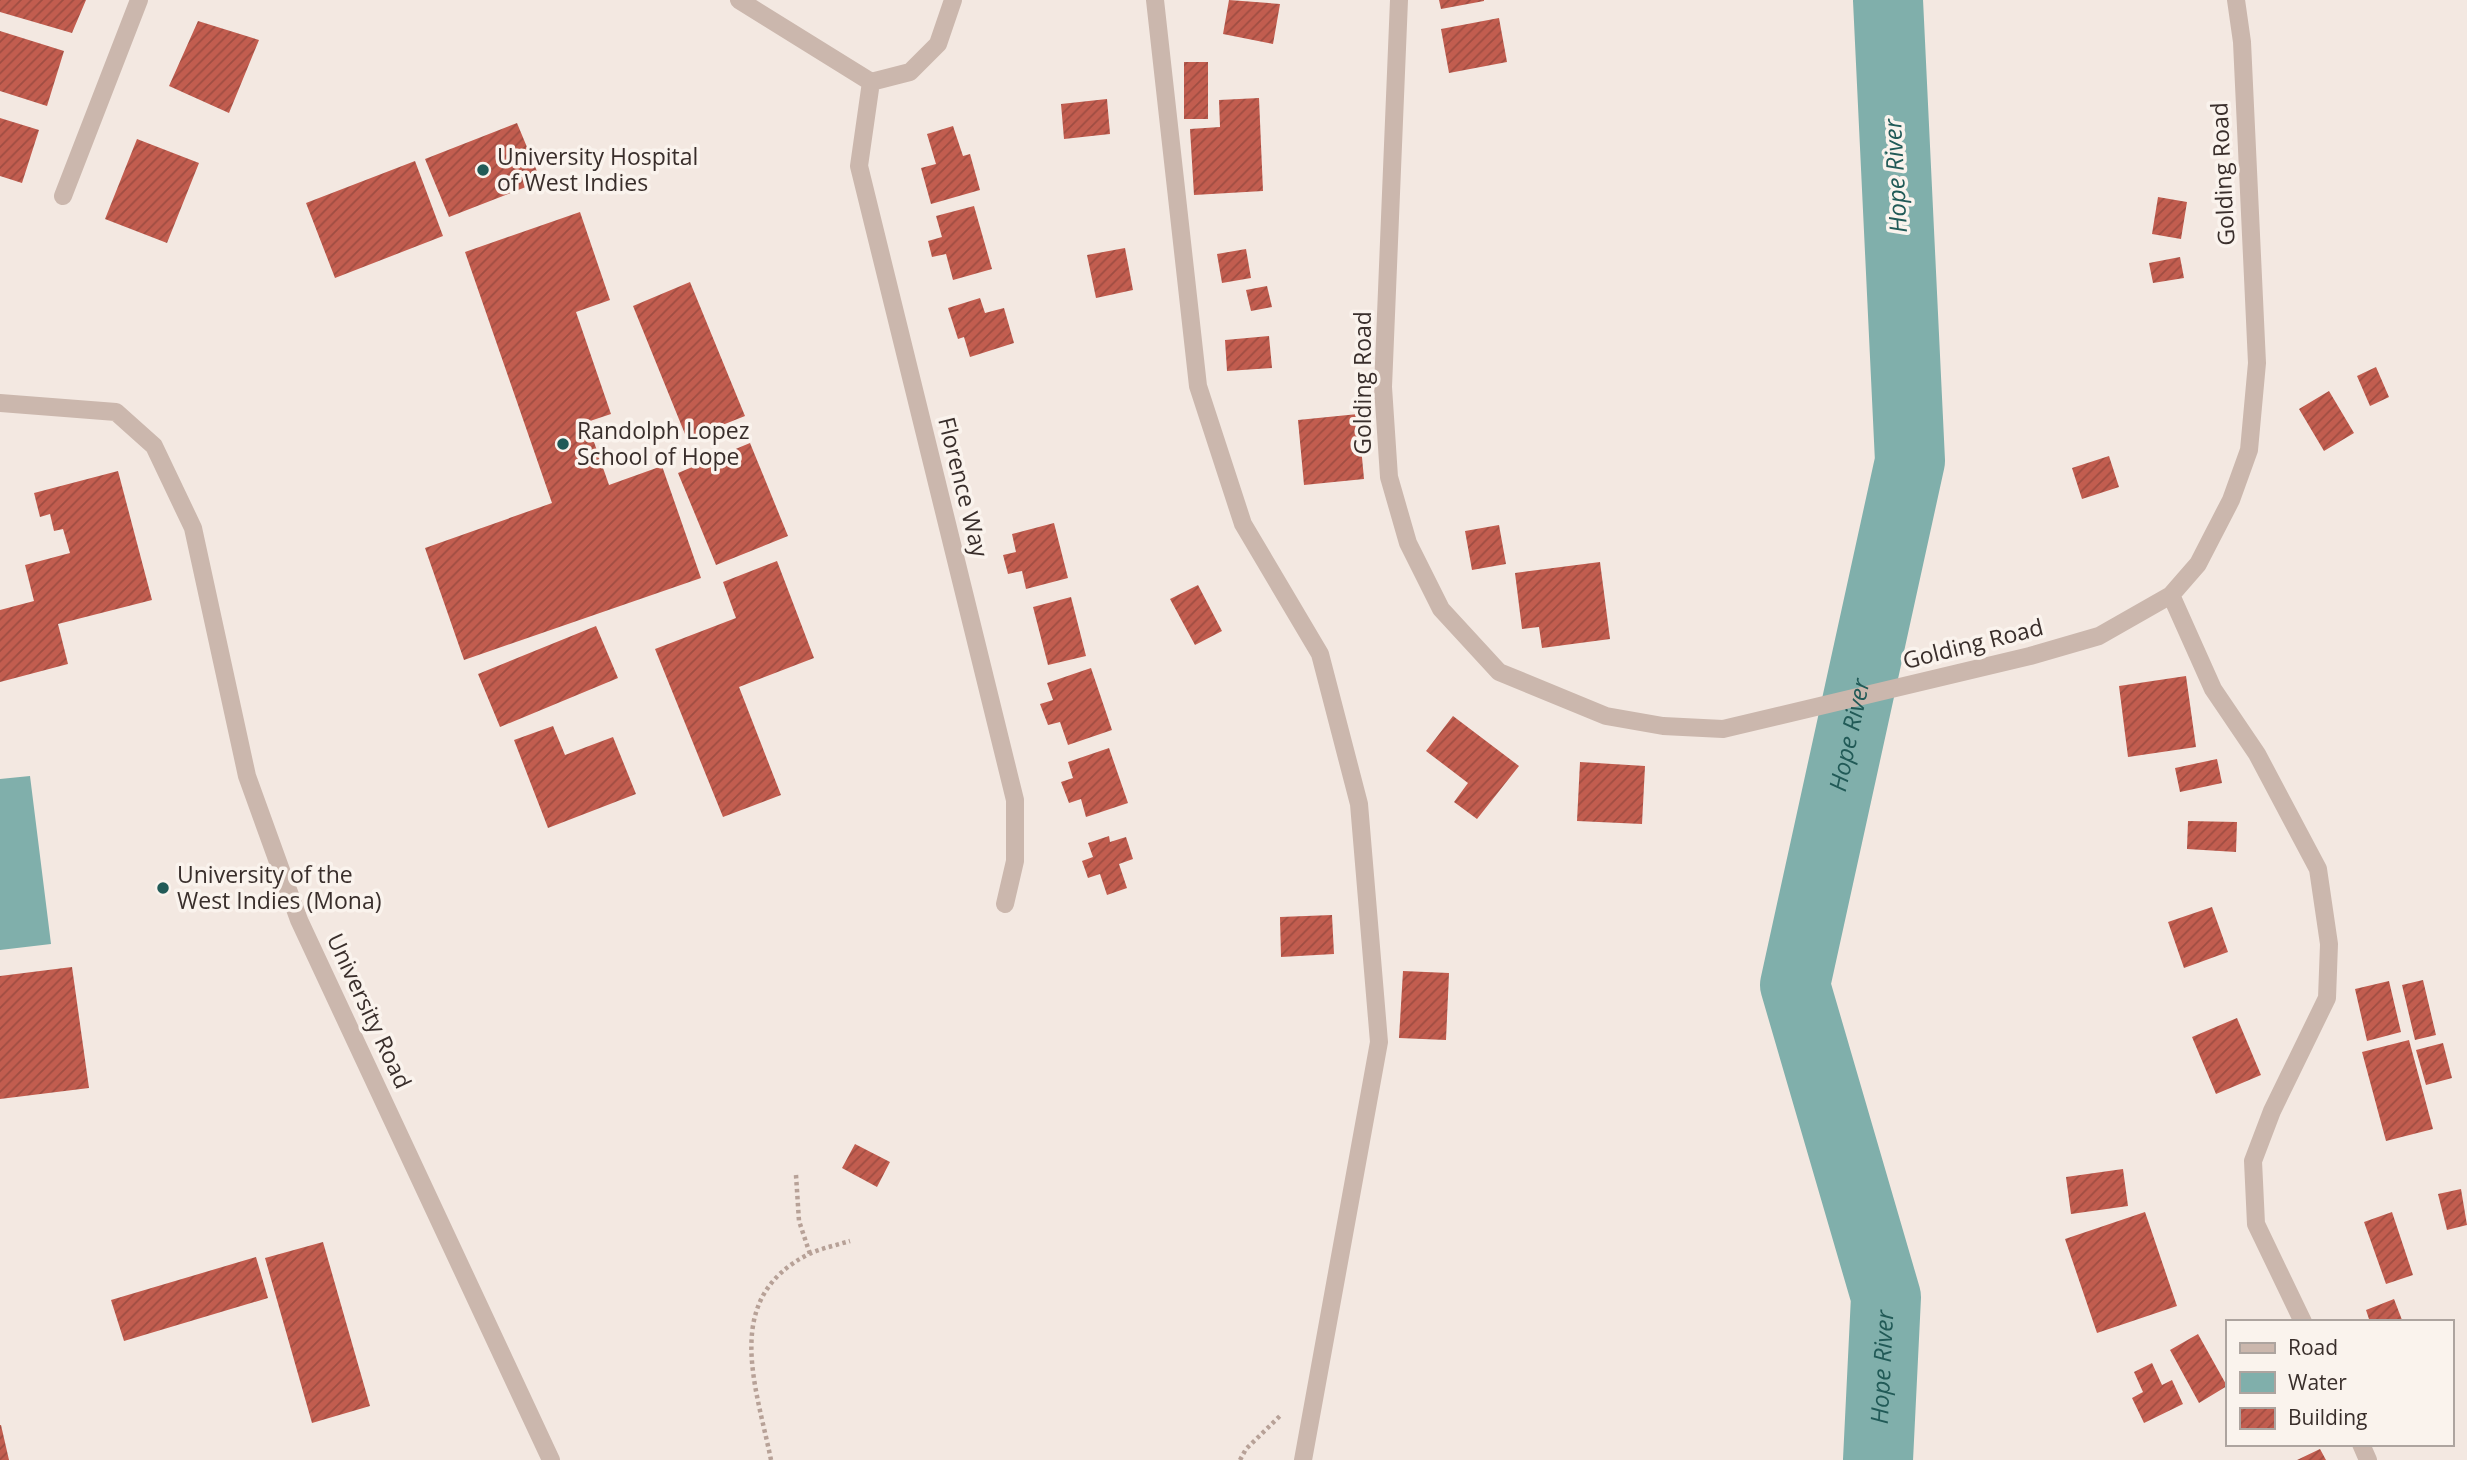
<svg xmlns="http://www.w3.org/2000/svg" width="2467" height="1460" viewBox="0 0 2467 1460" font-family="'Open Sans',sans-serif">
	<style>
		.water { fill: #80afab }
		.lines { fill: none; stroke-linecap: round; stroke-linejoin: round }
		.river { stroke: #80afab; stroke-width: 70 }
		.building { fill: url(#building-hatch) }
		.path { stroke: #b7a197; stroke-width: 4.5; stroke-dasharray: 3.5 3.5; stroke-linecap: butt }
		.minor { stroke: #cbb7ad; stroke-width: 18 }
		.tertiary { stroke: #cbb7ad; stroke-width: 18 }
		.poi-dot { fill: #215a57; stroke: #faf3ed; stroke-width: 2.5 }
		.labels { text-anchor: middle; stroke-width: 7; stroke-linejoin: round; paint-order: stroke }
		.poi-label { font-size: 23px; fill: #392e2b; stroke: #faf3ed; text-anchor: start }
		.street-label { font-size: 23px; fill: #392e2b; stroke: #faf3ed }
		.water-label { font-size: 24px; font-style: italic; fill: #215a57; stroke: #faf3ed }
	</style>
	<defs>
		<pattern id="building-hatch" width="6" height="6" patternUnits="userSpaceOnUse" patternTransform="scale(1.75)"><rect width="6" height="6" fill="#c25d4f"/><path d="M-1 1l2-2M0 6l6-6M5 7l2-2" fill="none" stroke="#9f4d42"/></pattern>
	</defs>
	<rect width="100%" height="100%" fill="#f3e8e1"/>
	<path class="water" d="M30,776L51,944L0,950V779Z"/>
	<g class="lines">
		<path class="river" id="s1" d="M1878,1460L1886,1297L1795,985L1910,461L1888,0"/>
	</g>
	<path class="building" d="M0,0H86L72,33L0,12Z
		M1229,0L1280,4L1273,44L1223,34Z
		M1439,0H1484V1L1441,9Z
		M1499,18L1507,62L1449,73L1441,29Z
		M198,21L259,40L229,113L169,86Z
		M0,31L64,51L47,106L0,91Z
		M1184,62H1208V119H1184Z
		M1259,98L1263,191L1194,195L1190,129L1220,127L1219,100Z
		M1107,99L1110,134L1064,139L1061,104Z
		M0,118L39,130L22,183L0,176Z
		M517,123L541,181L449,217L425,159Z
		M953,126L963,156L970,154L980,190L931,204L921,168L936,164L927,134Z
		M137,139L199,163L167,243L105,219Z
		M415,161L443,236L335,278L306,203Z
		M2158,197L2187,202L2181,239L2152,234Z
		M974,206L992,269L953,280L946,254L932,257L928,241L942,237L936,216Z
		M580,212L610,300L576,312L611,414L587,422L609,485L662,466L701,578L464,660L425,548L552,503L465,252Z
		M1125,248L1133,290L1096,298L1087,255Z
		M1246,249L1251,278L1222,283L1217,254Z
		M2180,257L2184,278L2153,283L2149,263Z
		M690,282L745,416L687,439L633,306Z
		M1267,286L1272,307L1251,311L1246,290Z
		M980,298L985,313L1004,308L1014,343L970,357L964,337L958,339L948,308Z
		M1269,336L1272,368L1227,371L1225,340Z
		M2376,367L2389,397L2370,406L2357,376Z
		M2329,391L2354,433L2324,451L2299,409Z
		M1358,414L1364,479L1304,485L1298,420Z
		M750,443L788,536L716,565L678,473Z
		M2109,456L2119,487L2082,499L2072,468Z
		M118,471L152,600L58,624L68,664L0,682V610L34,601L25,565L70,553L63,529L54,531L50,514L40,517L34,493Z
		M1054,523L1068,578L1026,589L1022,571L1008,574L1003,555L1016,552L1012,534Z
		M1499,525L1506,564L1472,570L1465,531Z
		M777,561L814,658L739,687L781,795L723,817L655,649L736,618L723,582Z
		M1600,562L1610,639L1542,648L1539,627L1522,629L1515,573Z
		M1198,585L1222,631L1195,645L1170,599Z
		M1071,597L1086,656L1048,665L1033,607Z
		M596,626L618,678L500,727L478,674Z
		M1091,668L1112,730L1068,745L1060,722L1048,725L1040,704L1053,700L1047,683Z
		M2186,676L2196,747L2128,757L2119,686Z
		M1453,716L1519,766L1477,819L1454,802L1468,783L1426,751Z
		M553,726L565,755L613,737L636,794L548,828L514,740Z
		M1109,748L1128,803L1086,817L1081,799L1069,803L1061,782L1073,778L1068,762Z
		M2217,759L2222,783L2180,792L2175,768Z
		M1580,762L1645,766L1642,824L1577,821Z
		M2188,821L2237,822L2236,852L2187,849Z
		M1109,836L1110,842L1126,837L1133,859L1119,864L1127,888L1107,895L1100,874L1088,878L1082,861L1093,857L1088,843Z
		M2212,907L2228,952L2184,968L2168,922Z
		M1332,915L1334,954L1281,957L1280,917Z
		M72,967L89,1088L0,1099V976Z
		M1403,971L1449,973L1446,1040L1399,1038Z
		M2423,980L2436,1035L2415,1040L2402,985Z
		M2389,981L2401,1032L2367,1041L2355,989Z
		M2237,1018L2261,1075L2216,1094L2192,1037Z
		M2409,1040L2433,1129L2386,1141L2362,1052Z
		M2443,1043L2452,1078L2426,1085L2416,1050Z
		M855,1144L890,1162L877,1187L842,1168Z
		M2123,1169L2128,1206L2071,1214L2066,1177Z
		M2461,1189L2467,1225L2447,1230L2438,1194Z
		M2145,1212L2177,1306L2097,1333L2065,1239Z
		M2392,1212L2413,1275L2386,1284L2364,1222Z
		M323,1242L370,1406L312,1423L265,1258Z
		M256,1257L268,1298L124,1341L111,1300Z
		M2394,1299L2402,1320L2370,1322L2366,1310Z
		M2198,1334L2227,1386L2199,1403L2170,1350Z
		M2152,1363L2162,1385L2172,1380L2183,1404L2144,1423L2132,1398L2143,1392L2134,1372Z
		M0,1425H1L9,1460H0Z
		M2320,1449L2326,1460H2297Z"/>
	<g class="lines">
		<path class="path" d="M796,1175L799,1221L810,1254
			M771,1460C756,1385 721,1298 809,1254C822,1248 837,1245 850,1241
			M1240,1460L1246,1449L1282,1414"/>
		<path class="minor" d="M739,0L871,82L910,72L938,44L953,0
			M1155,0L1198,386L1243,524L1320,654L1359,804L1379,1042L1303,1460
			M1399,0L1383,387L1389,477L1408,543L1441,609L1499,672L1606,716L1663,726L1723,729L2030,656L2099,636L2171,595L2198,564L2231,500L2249,450L2257,363L2242,42L2236,0
			M871,82L859,166L1015,800V861L1005,904
			M63,196L139,0
			M2171,595L2213,689L2257,754L2318,869L2329,944L2327,998L2272,1111L2253,1161L2256,1224L2303,1322
			M2361,1444L2368,1460"/>
		<path class="tertiary" d="M0,403L116,412L154,446L193,528L247,776L299,920L551,1460"/>
	</g>
	<g class="poi-dot">
		<circle cx="483" cy="170" r="7"/>
		<circle cx="563" cy="444" r="7"/>
		<circle cx="163" cy="888" r="7"/>
	</g>
	<g class="labels">
		<g class="poi-label">
			<text x="497" y="165">University Hospital<tspan x="497" dy="26">of West Indies</tspan></text>
			<text x="577" y="439">Randolph Lopez<tspan x="577" dy="26">School of Hope</tspan></text>
			<text x="177" y="883">University of the<tspan x="177" dy="26">West Indies (Mona)</tspan></text>
		</g>
		<g class="street-label">
			<text transform="translate(2223 174) rotate(-93)" y="8">Golding Road</text>
			<text transform="translate(1363 383) rotate(-90)" y="8">Golding Road</text>
			<text transform="translate(963 487) rotate(76)" y="8">Florence Way</text>
			<text transform="translate(1973 644) rotate(-14)" y="8">Golding Road</text>
			<text transform="translate(369 1011) rotate(65)" y="8">University Road</text>
		</g>
		<g class="water-label">
			<text transform="translate(1896 176) rotate(-93)" y="8">Hope River</text>
			<text dy="8" stroke="none"><textPath href="#s1" startOffset="744">Hope River</textPath></text>
			<text dy="8" stroke="none"><textPath href="#s1" startOffset="93">Hope River</textPath></text>
		</g>
	</g>
	<rect x="2226" y="1320" width="228" height="126" fill="#faf3ed" stroke="#ada49f" stroke-width="2"/>
	<rect x="2240" y="1343" width="35" height="10" fill="#cbb7ad" stroke="#ada49f" stroke-width="2"/>
	<text x="2288" y="1355" font-size="21" fill="#392e2b">Road</text>
	<rect x="2240" y="1372" width="35" height="21" fill="#80afab" stroke="#ada49f" stroke-width="2"/>
	<text x="2288" y="1390" font-size="21" fill="#392e2b">Water</text>
	<rect x="2240" y="1408" width="35" height="21" fill="url(#building-hatch)" stroke="#ada49f" stroke-width="2"/>
	<text x="2288" y="1425" font-size="21" fill="#392e2b">Building</text>
</svg>
